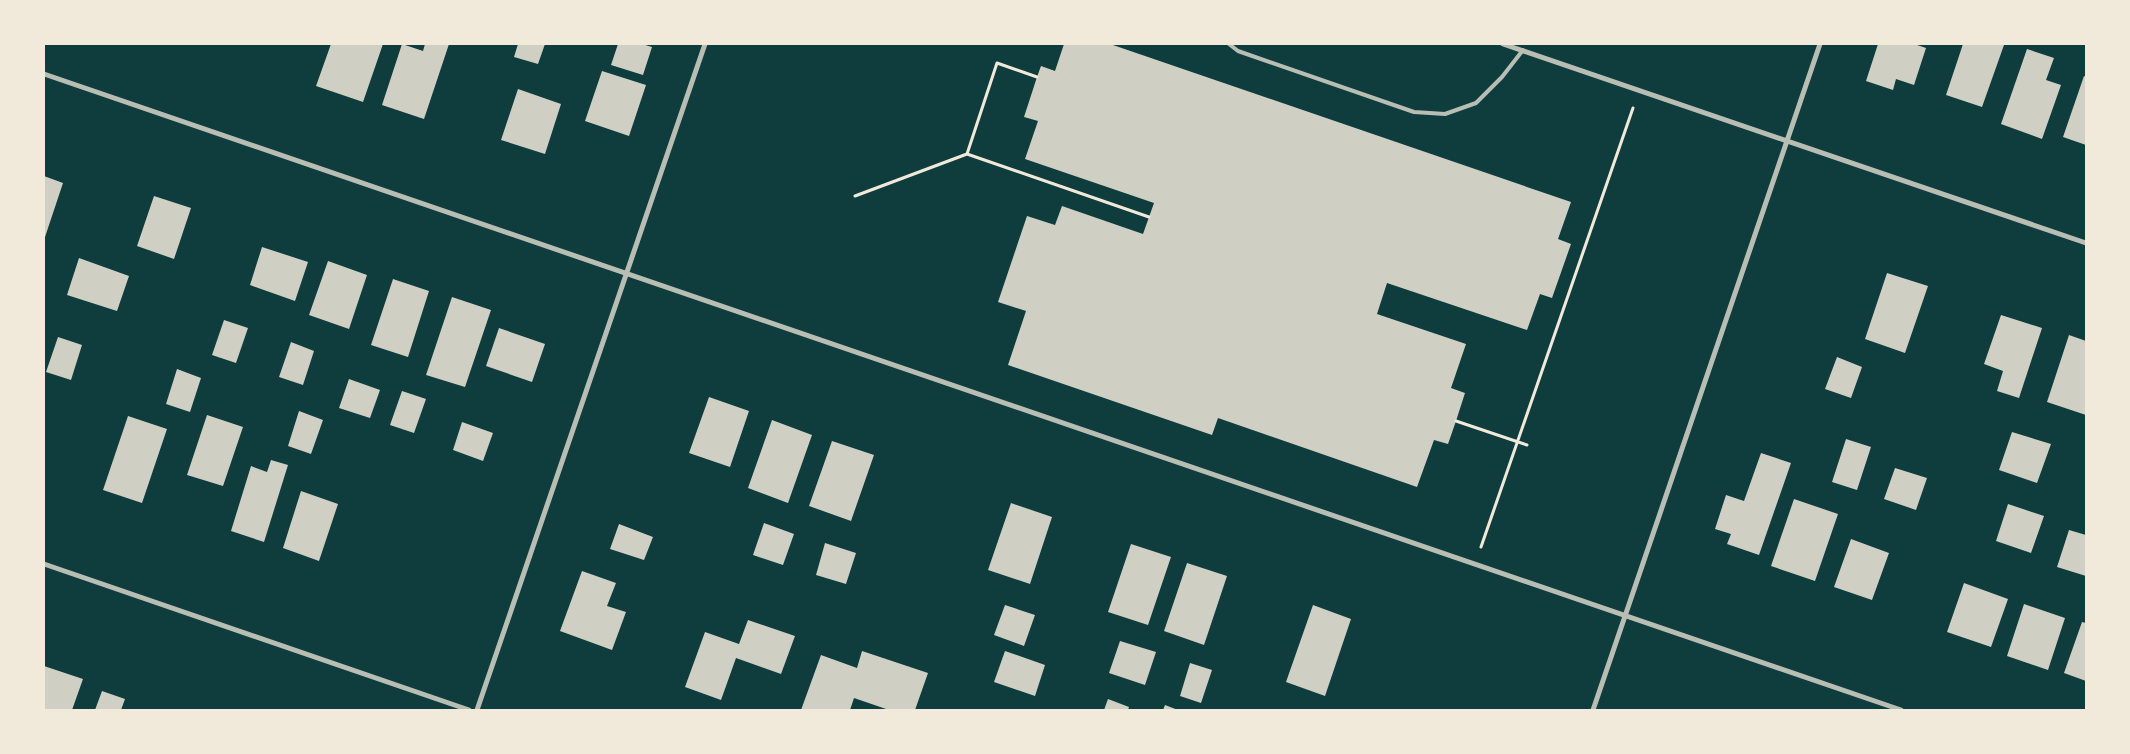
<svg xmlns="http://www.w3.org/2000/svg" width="2130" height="754" viewBox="0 0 2130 754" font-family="'Noto Serif',serif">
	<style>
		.building { fill: #cfcfc3 }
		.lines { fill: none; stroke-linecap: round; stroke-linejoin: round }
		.path { stroke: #f1e9da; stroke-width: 3 }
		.service { stroke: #b8beb3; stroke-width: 4 }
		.minor { stroke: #b8beb3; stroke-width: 5 }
	</style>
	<rect width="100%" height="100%" fill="#0f3d3e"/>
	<path class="building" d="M331,44H383L363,102L316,86Z
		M402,44L423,51L425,44H449L424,119L382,105Z
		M518,44H545L538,64L514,57Z
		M618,44H642L652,47L643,75L611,65Z
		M1064,44H1110L1571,202L1558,239L1571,244L1552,298L1540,294L1527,330L1387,283L1377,314L1466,344L1451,388L1465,393L1456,421L1448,444L1434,440L1417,487L1218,418L1212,435L1008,365L1026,311L998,302L1027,216L1055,225L1062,206L1143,234L1154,203L1025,159L1038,121L1024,117L1037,77L1041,66L1055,71Z
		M1878,44H1914L1926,48L1914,85L1896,79L1893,90L1866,81Z
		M1963,44L2004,45L1982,107L1946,95Z
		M2027,49L2054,58L2046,80L2061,85L2042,139L2001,124Z
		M602,71L646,85L629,136L585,121Z
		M2084,76L2086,77V145L2063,137Z
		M518,89L561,104L545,154L501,140Z
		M44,176L63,183L44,240Z
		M154,196L191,208L174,259L137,246Z
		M262,247L308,262L295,301L250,285Z
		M79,258L129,276L117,311L67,295Z
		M328,261L367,275L349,329L309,315Z
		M1887,273L1928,286L1905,353L1865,339Z
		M393,279L429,291L408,357L371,345Z
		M452,297L491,310L465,387L426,375Z
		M2001,315L2042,328L2019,398L1997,391L2003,371L1984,364Z
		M224,320L248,328L236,363L212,355Z
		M499,328L545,344L532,382L486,366Z
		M2069,335L2086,341V415L2047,402Z
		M58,337L82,345L71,380L46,372Z
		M291,342L314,351L303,385L279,377Z
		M1837,357L1862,367L1851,398L1825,389Z
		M177,369L201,378L190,412L166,404Z
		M349,379L380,390L370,418L339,408Z
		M402,391L426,399L414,433L390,425Z
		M709,397L749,411L730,467L689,453Z
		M299,411L323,420L311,454L288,446Z
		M207,415L243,427L223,486L187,475Z
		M128,416L167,429L142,503L103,490Z
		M772,420L812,435L788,503L748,488Z
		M462,422L493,433L483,461L453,450Z
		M2012,432L2051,444L2037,483L1999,470Z
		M1846,439L1871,447L1857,490L1832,482Z
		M832,441L874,455L851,521L809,506Z
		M1761,453L1791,463L1759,555L1727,544L1731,534L1715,529L1726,495L1744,501Z
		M271,460L288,465L264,542L231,531L251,466L267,472Z
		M1895,468L1927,478L1916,510L1884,499Z
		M301,491L338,504L319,561L283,548Z
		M1794,499L1838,514L1815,581L1771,566Z
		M1011,503L1052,517L1030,584L988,570Z
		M2008,504L2044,516L2031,553L1996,541Z
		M764,523L794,534L783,565L753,555Z
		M619,524L653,537L644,560L610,549Z
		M2069,530L2086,535V576L2057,567Z
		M1851,539L1889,553L1872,600L1834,587Z
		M825,543L856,553L846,584L816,575Z
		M1131,544L1171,557L1148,625L1108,612Z
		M1187,563L1227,576L1204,645L1164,631Z
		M582,571L616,583L607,606L626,612L612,650L560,631Z
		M1964,583L2008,599L1991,647L1947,632Z
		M2024,604L2065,618L2048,670L2007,656Z
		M1005,605L1035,615L1024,646L994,635Z
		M1313,605L1351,619L1325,696L1286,682Z
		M748,620L795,636L781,674L736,658L721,700L685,687L705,632L739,644Z
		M2082,622L2086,623V681L2064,673Z
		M1120,641L1156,652L1145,685L1109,673Z
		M862,651L928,673L915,710H889L854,698L850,710H801L821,655L857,668Z
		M1005,651L1045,665L1035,696L994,682Z
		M1190,663L1212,670L1201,703L1180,696Z
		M44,666L83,679L72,710H44Z
		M102,691L125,699L121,710H95Z
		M1108,699L1129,707L1128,710H1104Z
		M1165,705L1178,710H1163Z"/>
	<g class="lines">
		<path class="path" d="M967,154L997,63L1037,77
			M855,196L967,154L1149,217
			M1456,421L1527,445
			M1481,547L1633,108"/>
		<path class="service" d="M1229,44L1238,51L1414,112L1445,114L1476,103L1502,77L1523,50"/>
		<path class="minor" d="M1503,44L2086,243
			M44,74L1901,710
			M44,564L469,710
			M477,710L705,44
			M1593,710L1820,44"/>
	</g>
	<rect width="2130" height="754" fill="none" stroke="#f1e9da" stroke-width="90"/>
</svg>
